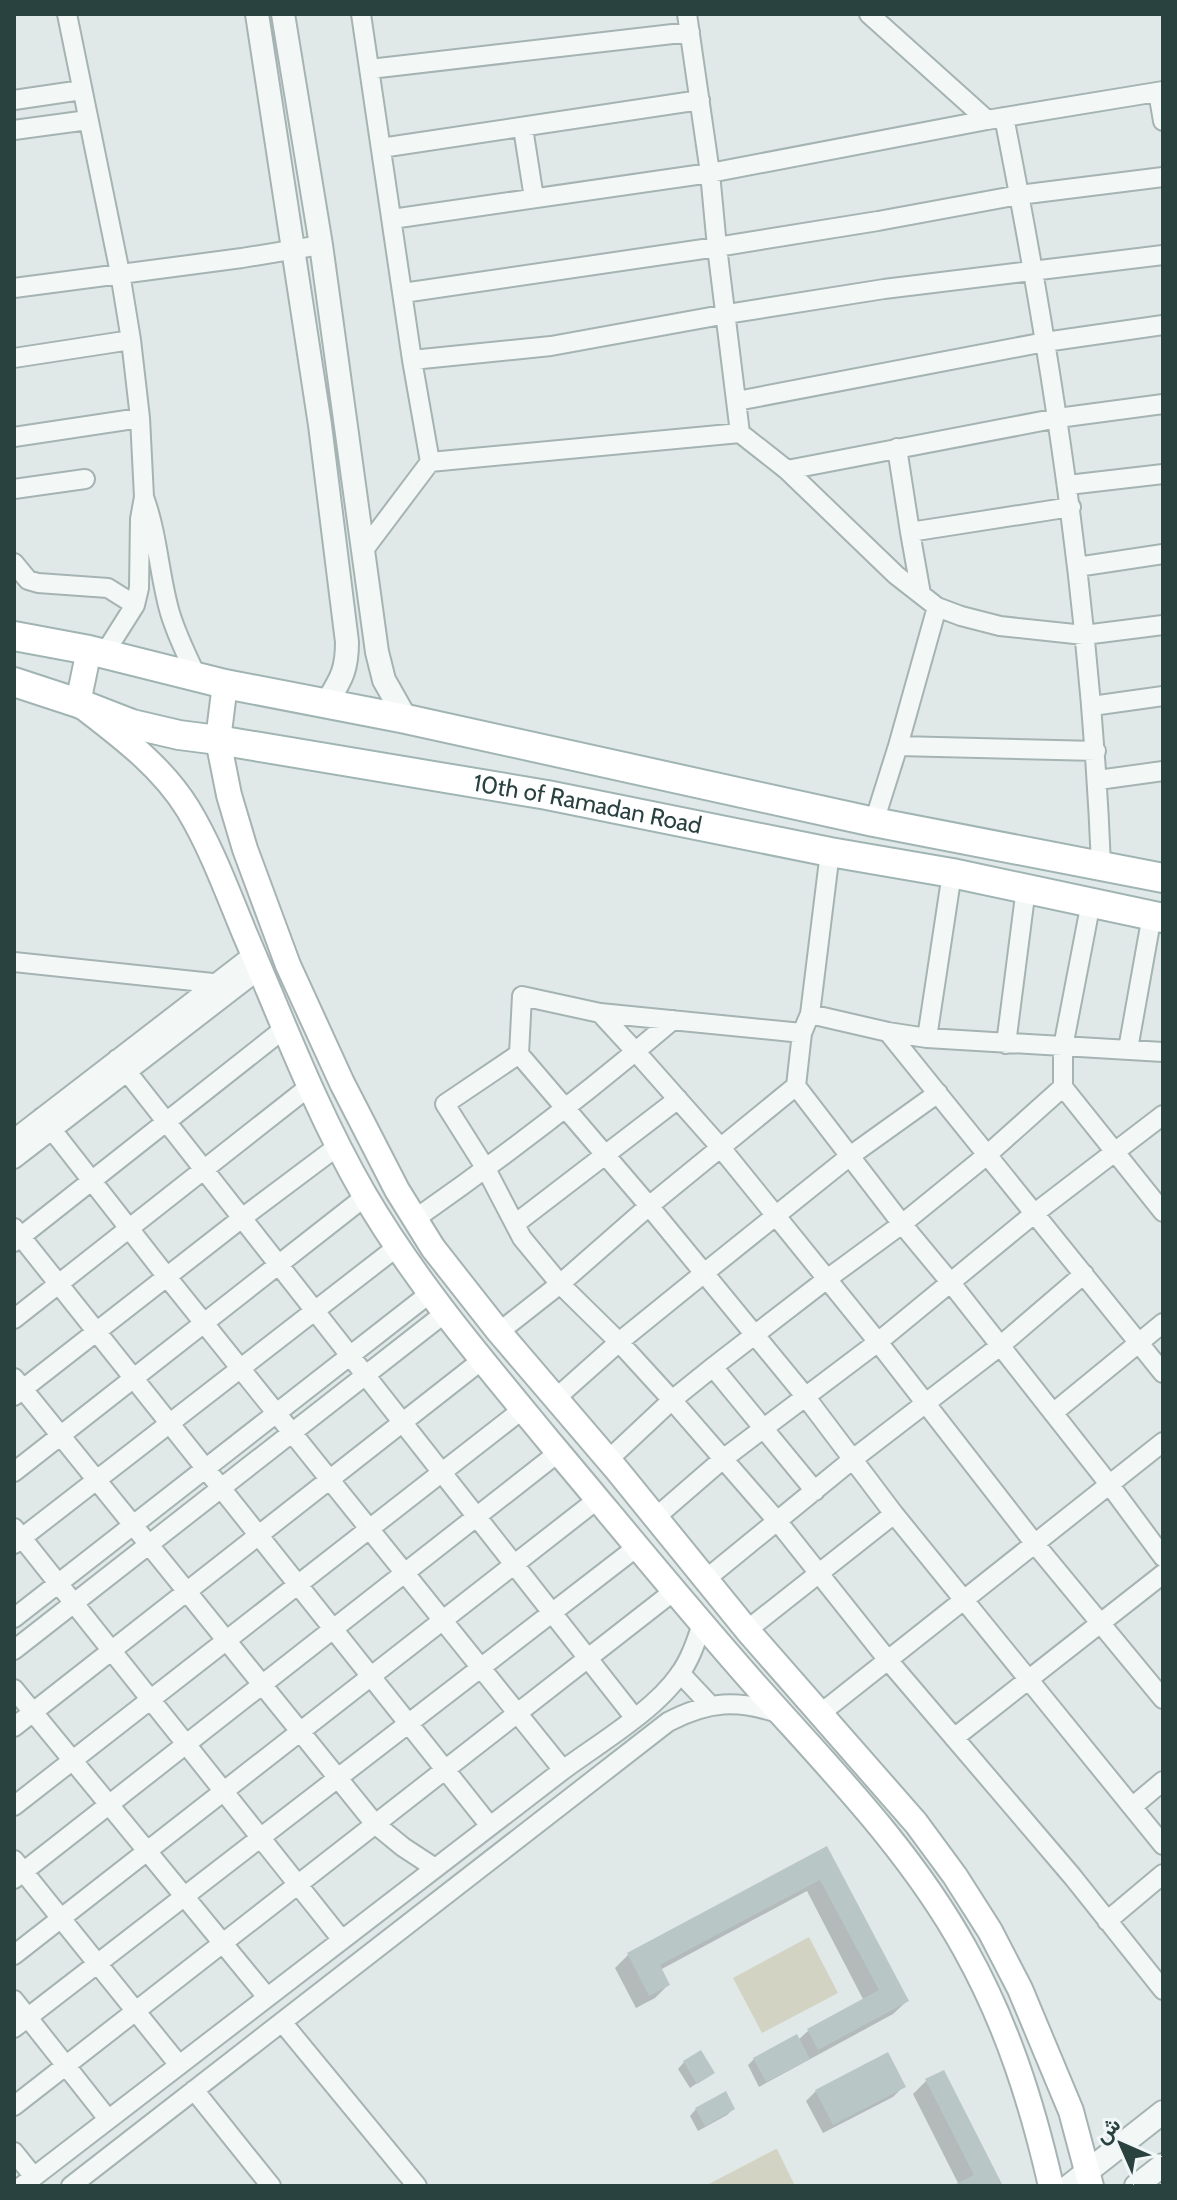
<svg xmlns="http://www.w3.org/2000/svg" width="1177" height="2200" viewBox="0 0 1177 2200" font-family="Cabin,Vazirmatn,sans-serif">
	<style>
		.green { fill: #d2d3c2 }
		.shadow { fill: #0003 }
		.building { fill: #b8c6c5 }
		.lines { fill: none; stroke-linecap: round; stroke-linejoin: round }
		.minor-casing { stroke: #a5b3b2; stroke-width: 22 }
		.tertiary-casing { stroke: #a5b3b2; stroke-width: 26 }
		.secondary-casing { stroke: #a5b3b2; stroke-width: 28 }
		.primary-casing { stroke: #a0b5b3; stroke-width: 32 }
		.minor { stroke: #f3f8f7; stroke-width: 18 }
		.tertiary { stroke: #f3f8f7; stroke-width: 22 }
		.secondary { stroke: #fff; stroke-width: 24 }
		.primary { stroke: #fff; stroke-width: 28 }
		.labels { text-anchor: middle; stroke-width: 6; stroke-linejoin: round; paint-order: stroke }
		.street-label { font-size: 24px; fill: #29413f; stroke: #f0f7f6 }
	</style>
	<rect width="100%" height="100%" fill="#e0e9e8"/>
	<path class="green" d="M809,1937L838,1993L762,2033L733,1978Z
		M777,2149L795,2186H705L776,2149Z"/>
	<path class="shadow" d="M826,1849L907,2001L893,2014L759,2087L748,2065L754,2059L798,2040L808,2031L864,2001L807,1891L660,1970L668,1985L655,1998L636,2008L615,1968L628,1955Z
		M684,2062L712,2073L690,2088L678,2069Z
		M926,2081L1001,2186H957L959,2185L913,2094Z
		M903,2087L893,2097L823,2133L806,2101L816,2091Z
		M696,2109H733L727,2115L698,2131L690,2116Z"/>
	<path class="building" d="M827,1846L909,2001L818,2050L807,2029L879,1990L820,1880L660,1965L670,1985L649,1996L627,1953Z
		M797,2034L810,2059L766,2082L753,2058Z
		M701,2050L715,2073L697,2084L683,2061Z
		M888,2052L906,2087L833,2125L815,2090Z
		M944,2070L1003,2186H952L974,2175L925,2079Z
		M726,2091L735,2109L705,2126L695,2108Z"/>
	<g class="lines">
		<g class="minor-casing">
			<path id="minor" d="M361,14L412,360L430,462L740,433
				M687,14L710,173L717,247L740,433L787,470L896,575L937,607L961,616L1000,626L1084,635L1163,625
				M869,14L987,120
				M370,69L690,32
				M1158,92L1163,121
				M14,100L82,90
				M1004,117C1053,364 1091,613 1101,865
				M523,128L534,198
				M14,130L88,120
				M381,148L700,100
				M392,219L710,173L987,120L1163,91
				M14,288L242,258L321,245
				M403,293L717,247L878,221L1019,195L1163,177
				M14,358L131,340
				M412,360L551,346L727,314L884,289L1163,255
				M737,401L1045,342L1163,325
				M14,437L140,418L131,340L120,273L67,14
				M897,448L910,532L1071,507
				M787,470L1058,418L1163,404
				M1068,485L1163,474
				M14,489L85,479
				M144,497C158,535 159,575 170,613C177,636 187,656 197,677
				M910,532L921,594
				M363,551L430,462
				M14,563L28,580L38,583L108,588L135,605
				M1077,567L1163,554
				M104,654L135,605L139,588L140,519L144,497L140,418
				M1092,706L1163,696
				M898,746L937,607
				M1098,780L1163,771
				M874,822L898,746L1096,751
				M1091,902L1063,1047V1087L1163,1212
				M14,962L222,984
				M600,1013L802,1033
				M810,1014L888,1032L927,1038L1163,1052
				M888,1032L1163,1373
				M927,1038L952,873
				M1006,1044L1026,888
				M1128,1049L1152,915
				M519,1054L445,1104L486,1169L522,1238L560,1284L619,1342L672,1400L778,1522L887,1659L1072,1876L1163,1990
				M117,1059L634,1717
				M796,1086L902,1224L951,1283L1109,1484L1163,1557
				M42,1117L167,1277L563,1770
				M14,1139L254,954
				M14,1159L260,969
				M415,1219C504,1157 591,1090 673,1020
				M515,1224L678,1099
				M14,1228L490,1826
				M14,1242L285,1028
				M14,1319L310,1086
				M499,1332L560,1284L649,1206L796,1086L802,1033L810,1014L830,852
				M713,1367L815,1491
				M14,1378L375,1824L403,1847L435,1868
				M14,1396L242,1218L338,1146
				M555,1399L619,1342L703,1274L850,1156L938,1093
				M1053,1413L1163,1323
				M608,1460L672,1400L713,1367L827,1279L902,1224L987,1155L1063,1087
				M14,1472L366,1196
				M656,1517L723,1459L878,1342L1035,1213L1163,1115
				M14,1528L342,1940
				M14,1544L397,1247
				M706,1579L853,1459L1000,1346L1084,1274
				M14,1618L429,1294
				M747,1630L894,1514
				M14,1650L445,1313
				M680,1673L710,1705
				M14,1689L267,1997
				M1163,1699L1035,1544L878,1342L721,1148L636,1052L600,1013L522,996L519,1054L649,1206L805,1396L894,1514L1163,1845
				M821,1713L1163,1442
				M14,1727L482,1360
				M954,1738L1163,1574
				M14,1806L523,1409
				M1132,1807L1163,1781
				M14,1860L179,2065
				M14,1879L559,1452
				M1107,1921L1163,1874
				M14,1955L598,1499
				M14,2000L108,2119
				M282,2022L417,2186
				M14,2028L637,1547
				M194,2090L271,2186
				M14,2106L674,1591
				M14,2152L34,2177
				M22,2186L563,1770C598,1744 654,1711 679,1675C690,1660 696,1642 702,1624
				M71,2186L668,1722C708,1701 738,1699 780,1714"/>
		</g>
		<g class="tertiary-casing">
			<path id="tertiary" d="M257,14L320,425L347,642C347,671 341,679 326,704
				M283,14L321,245L377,652L384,680L406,719
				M1069,2186L1163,2112
				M1136,2186L1163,2165"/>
		</g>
		<g class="secondary-casing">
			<path id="secondary" d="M89,650L78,703C118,734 161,765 188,809C211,847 227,891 244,932C282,1020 316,1111 364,1194C416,1283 483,1361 548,1440C618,1523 686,1607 758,1688C832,1771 911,1851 965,1949C1007,2024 1032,2103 1051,2186
				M225,684L218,740L229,795L245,849L288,965L342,1083L397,1190L433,1248L499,1332L617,1470L747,1630L916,1823L955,1876L990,1931L1020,1989L1071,2111L1091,2186"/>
		</g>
		<g class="primary-casing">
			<g id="primary">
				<path d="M14,636L89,650L225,684L406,719L874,822L1163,878"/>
				<path id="s1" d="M14,682L78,703L132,724L179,735L218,740L547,795L830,852L952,873L1163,918"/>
			</g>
		</g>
		<use href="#minor" class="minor"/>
		<use href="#tertiary" class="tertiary"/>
		<use href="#secondary" class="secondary"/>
		<use href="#primary" class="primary"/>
	</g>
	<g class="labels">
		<g class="street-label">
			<text dy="8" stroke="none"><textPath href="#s1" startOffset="588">10th of Ramadan Road</textPath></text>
		</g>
	</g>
	<rect width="1177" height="2200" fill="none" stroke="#29413f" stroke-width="32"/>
	<g transform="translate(1121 2144) rotate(315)" stroke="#f0f7f6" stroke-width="6" paint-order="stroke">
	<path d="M0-6L14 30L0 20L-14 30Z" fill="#29413f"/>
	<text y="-12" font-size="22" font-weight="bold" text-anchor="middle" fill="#29413f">ش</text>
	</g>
</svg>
